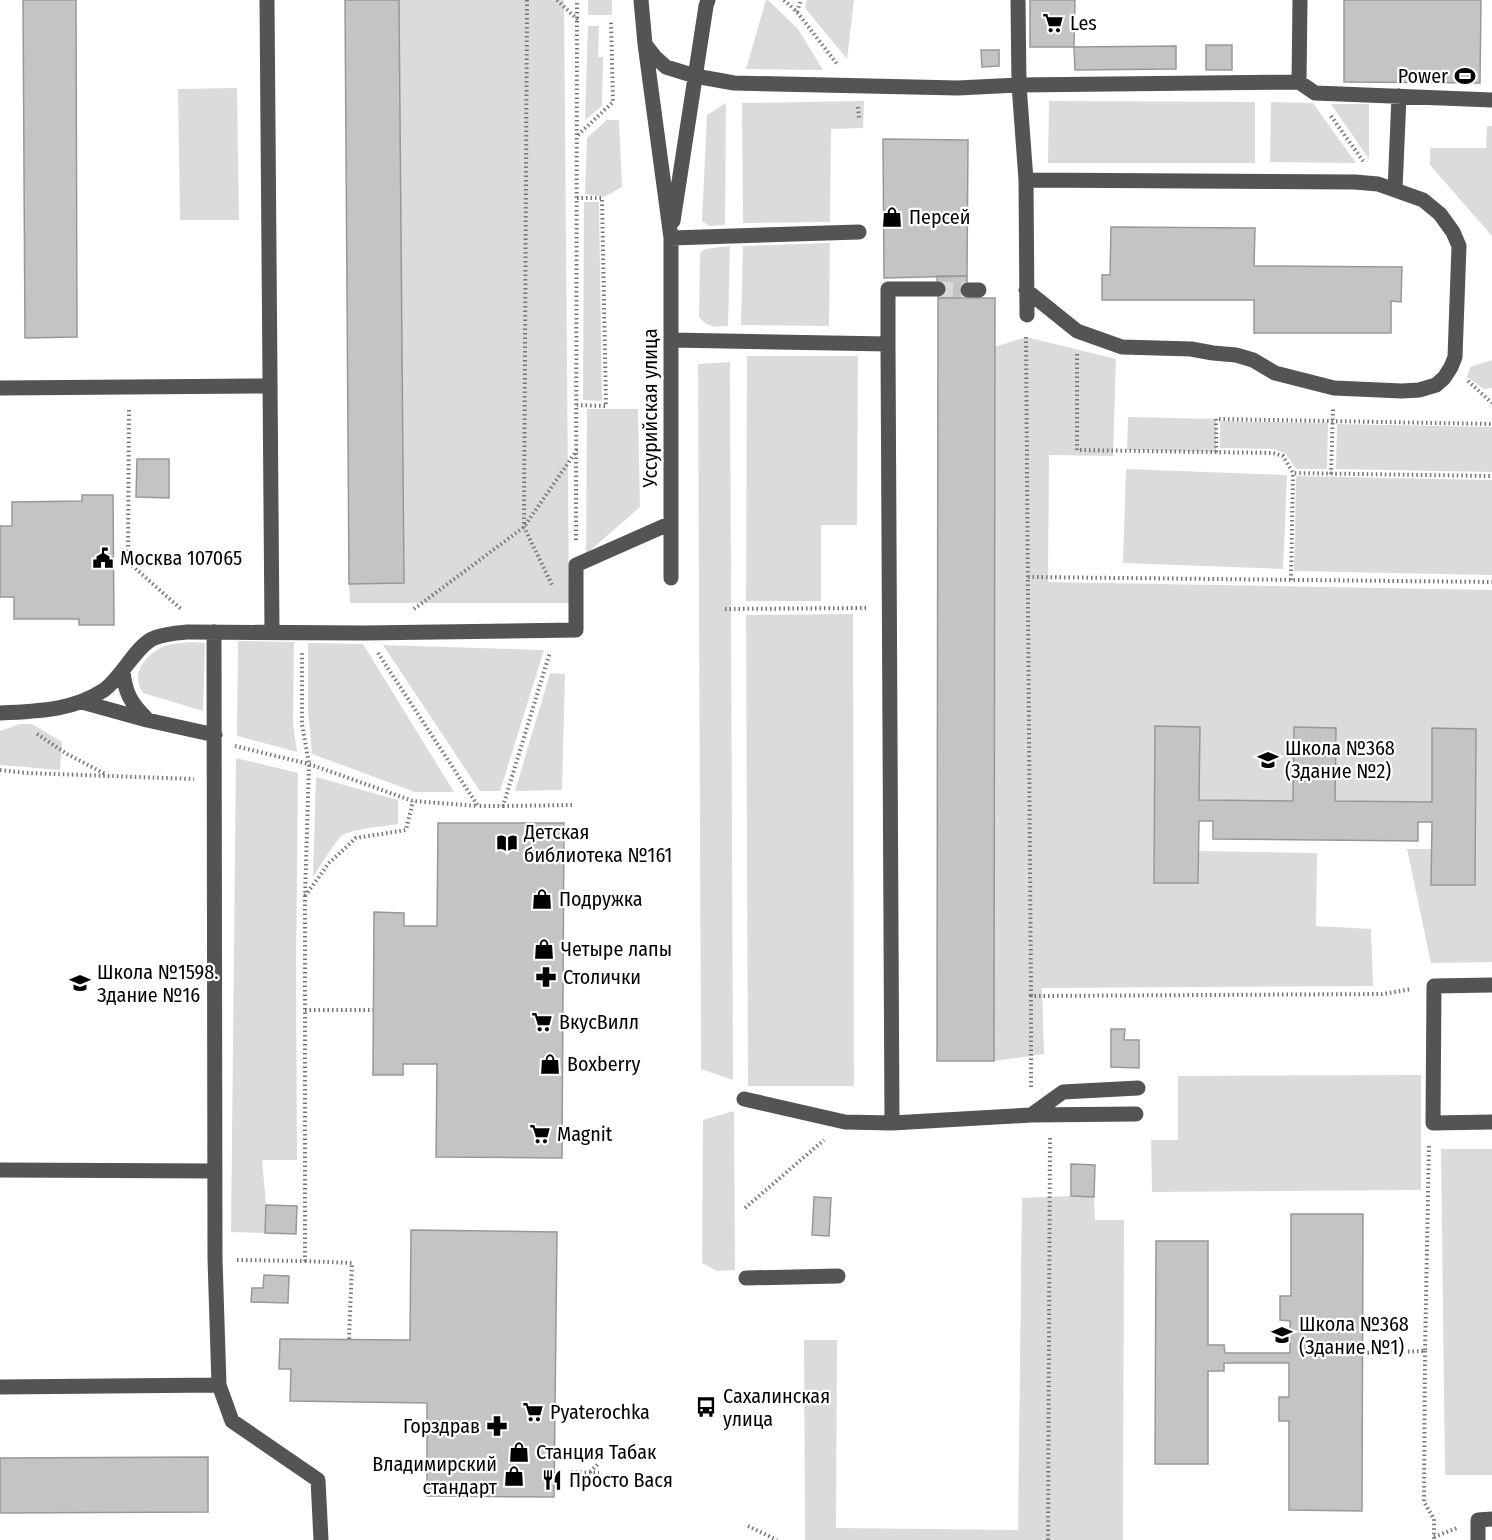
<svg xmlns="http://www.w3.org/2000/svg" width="1492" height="1540" viewBox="0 0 1492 1540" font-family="'Fira Sans Condensed',sans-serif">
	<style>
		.green { fill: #dbdbdb }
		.building { fill: #c4c4c4; stroke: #989898; stroke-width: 1.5 }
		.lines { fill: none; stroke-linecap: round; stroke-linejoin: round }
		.minor-tunnel { stroke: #d9d9d9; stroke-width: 15; stroke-dasharray: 15 8; stroke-linecap: butt }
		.path { stroke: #767676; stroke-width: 4; stroke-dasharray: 1.5 3; stroke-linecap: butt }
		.minor { stroke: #545454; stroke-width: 15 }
		.labels { text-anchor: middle; stroke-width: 4.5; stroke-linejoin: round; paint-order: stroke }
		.poi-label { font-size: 20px; fill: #000; stroke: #fff; text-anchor: start }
		.street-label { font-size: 20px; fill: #000; stroke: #fff }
	</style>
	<rect width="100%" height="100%" fill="#fff"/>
	<path class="green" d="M399,0H564L569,603H350L349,584L404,583Z
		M588,0H612V15H588Z
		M766,0H768L798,29L823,70L746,69Z
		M807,0H854L847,59L805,8Z
		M588,26H599L598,57H603L602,106L585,120Z
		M237,88L239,220H180L178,89Z
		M864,101L863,128L831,129L830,222L743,223L742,103Z
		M1049,101L1255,102V163H1048Z
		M1271,102L1313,103L1356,163L1270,162Z
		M726,103L725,225L709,226L702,221L707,115Z
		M1331,104H1369V159Z
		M607,120H619L622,187L604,197L585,194L587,138Z
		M1487,126H1492V236L1430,165V148H1486Z
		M584,202H599L602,401L583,400Z
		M830,243L829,326L741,325L743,246Z
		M730,246L728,326C714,327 708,328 699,317L700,253L705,249Z
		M1026,337L1116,359L1113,456L1049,455L1048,582L1492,590V962L1431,963L1407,849H1432V885H1475L1476,729H1433L1432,802L1335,801L1336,728L1294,727L1293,801L1199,800L1200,727L1156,726L1154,882L1198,883L1199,851L1317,853L1316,926L1371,929L1373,986L1042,988L1044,1054L994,1061L995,347Z
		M1492,348V388L1484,389L1467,377L1470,367L1492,360Z
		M747,356H858L857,525H821V601H746Z
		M730,362L733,1080L701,1069L698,364Z
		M587,409H638L640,507L586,554Z
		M1128,417L1216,419V452L1127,450Z
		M1220,421L1328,423L1327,469H1296L1286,454L1274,449L1220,448Z
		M1337,424L1492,427V472L1336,469Z
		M1126,469L1287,475L1283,569L1123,563Z
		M1296,476L1492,480V575L1294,571Z
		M853,614L854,1086H748L746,615Z
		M238,641L294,642L293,723L297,752L237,736Z
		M192,642L205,643L203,711L143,693C129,673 147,652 168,645C175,643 184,643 192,642Z
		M308,643L363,644L454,792H415L312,754L308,711Z
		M383,645L544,650L500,791H480Z
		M550,673L565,674L562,790L515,791Z
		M20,724H32L62,742L60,770L0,765V731Z
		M236,758L298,773L296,973L297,1160H262L266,1205L265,1233L231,1232Z
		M316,777L398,800V824C386,826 352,829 343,835C335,841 319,868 313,877Z
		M1421,1075V1190L1152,1192L1151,1140H1178V1076Z
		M734,1111L735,1270L717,1271L702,1263L703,1120Z
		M1441,1149H1492V1475H1445Z
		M1071,1196L1094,1197L1095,1220H1124L1123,1540H805L804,1340H837L836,1528L1018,1530L1022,1198Z"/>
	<path class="building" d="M23,0H76L77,337L25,338Z
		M345,0H399L404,583L349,584Z
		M1030,0H1075L1074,47H1030Z
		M1344,0H1481L1480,83L1344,82Z
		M1206,45H1232V70H1206Z
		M1176,46V69L1075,70L1074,47Z
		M981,50H999V66L982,67Z
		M883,139L968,140L967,276L884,278Z
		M1111,227L1255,228L1254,266L1402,267L1401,302L1391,301V333H1254V300H1102V275H1110Z
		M937,276H967V298H938Z
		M938,298H995L994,1061H937Z
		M137,459H169V498L136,497Z
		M82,495H113L114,625H79V619H14V597H0V526H12V502L82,501Z
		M1155,726L1200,727L1199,800L1293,801L1294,727L1336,728L1335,801L1432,802V728L1476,729L1475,885H1431L1432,822H1418V841L1213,839V821H1199L1198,883H1154Z
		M438,823H564L562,1158L436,1157L437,1064H403V1075H373L374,912L404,913V926H437Z
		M1111,1029H1125L1124,1040H1139V1068L1111,1067Z
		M1071,1164L1095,1165L1094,1197L1071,1196Z
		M814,1197L831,1198L829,1236L812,1235Z
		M266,1205L297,1206L296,1234L265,1233Z
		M1291,1214H1363L1362,1511L1289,1510V1421H1279V1397H1289V1363H1224V1371H1208V1464H1155L1156,1241H1208V1345H1224L1225,1353H1290V1321L1280,1320V1296H1291Z
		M411,1230L557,1232L554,1497L427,1496V1403L290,1401L291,1369H279L280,1339L410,1340Z
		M264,1275L289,1276L288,1303L251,1302L252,1288H263Z
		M208,1457V1512L0,1513V1458Z"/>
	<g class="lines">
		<path class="minor-tunnel" d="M938,289L968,290"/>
		<path class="path" d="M527,0L524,527L553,587
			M557,0L578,20
			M784,0L797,12L837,64
			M797,12L801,0
			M858,107L859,119
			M1331,116L1363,161
			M578,135L613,102L611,20
			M577,198H602L606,406L577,405
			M1026,337L1031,996
			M1077,354V450L1273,453L1283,456L1293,473L1492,476
			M1468,381L1492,403
			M129,410L128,562L181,609
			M1216,452V419L1492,424
			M1331,474L1333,409
			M576,540L577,0
			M1028,577L1492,582
			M1291,580L1293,473
			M414,609L524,527L577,450
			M725,609L868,608
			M378,653L478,806H503L550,652
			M37,734L67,754L105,774
			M235,746L309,764L413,801L477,806
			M0,770L27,773L194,779
			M503,806L575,805
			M305,896L329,863L356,838L406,830L413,801
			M305,1010H373
			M1031,1087V996L1382,994L1412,989
			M745,1208L824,1140
			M237,1260L305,1261V897L309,764L302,724V653
			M305,1261L352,1263L349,1339
			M1425,1351L1424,1502L1434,1519V1540
			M1363,1353L1425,1351L1429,1145
			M571,1472L599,1473
			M590,1472L599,1463
			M748,1526L777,1540
			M1434,1537L1457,1528
			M1048,1540L1050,1136"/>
		<path class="minor" d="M267,0L272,632
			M641,0L645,44L671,238V578
			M1018,0L1019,85L1026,180L1027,315
			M645,44L655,57L666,67L695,76L734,83L958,88L1019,85L1299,82L1300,0
			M1299,82L1315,93L1492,100
			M1026,180L1355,182L1378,184L1423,200L1440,214L1453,232L1459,246L1455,357L1451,367L1444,378L1436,385L1419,390L1402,391L1334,388L1275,373L1253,360L1236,355L1213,353L1191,349L1122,347L1077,331L1026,290
			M1395,190L1399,96
			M673,221L706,6L708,0
			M671,238L859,232
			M968,290H979
			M671,340L888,344V289H938
			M0,388L269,386
			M214,632L215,1259L219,1385L232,1421L318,1480L321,1540
			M123,671C125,693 131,703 146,718
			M82,702L147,720L215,735
			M0,713C35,711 73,711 104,690C121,678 135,648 152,639C163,634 176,633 188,632L364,633L576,630V565L671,523
			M1492,985L1434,986L1433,1123L1492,1122
			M744,1099L845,1122L892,1123L888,344
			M1031,1115L1063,1092L1138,1088
			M892,1123L1031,1115L1136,1114
			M0,1170L215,1171
			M746,1278L838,1276
			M0,1387L219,1385
			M1478,1540V1520L1492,1519"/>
	</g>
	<defs>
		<g id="supermarket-bare" transform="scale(1.62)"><path d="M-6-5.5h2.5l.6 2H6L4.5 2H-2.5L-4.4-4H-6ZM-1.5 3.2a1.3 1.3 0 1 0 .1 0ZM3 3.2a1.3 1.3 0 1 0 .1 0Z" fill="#000" stroke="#fff" stroke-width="2.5" paint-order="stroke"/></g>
		<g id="stadium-bare" transform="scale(1.62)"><path d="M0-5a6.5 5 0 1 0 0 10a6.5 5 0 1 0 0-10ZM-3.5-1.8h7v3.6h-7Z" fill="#000" stroke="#fff" stroke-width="2.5" paint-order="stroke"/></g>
		<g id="shop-bare" transform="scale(1.62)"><path d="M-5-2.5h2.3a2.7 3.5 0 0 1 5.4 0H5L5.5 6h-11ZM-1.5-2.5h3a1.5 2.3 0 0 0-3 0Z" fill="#000" stroke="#fff" stroke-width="2.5" paint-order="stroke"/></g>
		<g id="civic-bare" transform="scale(1.62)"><path d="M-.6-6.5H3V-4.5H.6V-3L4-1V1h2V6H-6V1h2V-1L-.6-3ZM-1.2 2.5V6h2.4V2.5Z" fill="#000" stroke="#fff" stroke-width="2.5" paint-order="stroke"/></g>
		<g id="school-bare" transform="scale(1.62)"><path d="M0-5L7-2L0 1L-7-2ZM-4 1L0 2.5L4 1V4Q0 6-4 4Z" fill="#000" stroke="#fff" stroke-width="2.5" paint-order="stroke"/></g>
		<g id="library-bare" transform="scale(1.62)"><path d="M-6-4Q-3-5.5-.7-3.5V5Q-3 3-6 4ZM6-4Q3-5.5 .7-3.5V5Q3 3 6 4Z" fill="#000" stroke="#fff" stroke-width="2.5" paint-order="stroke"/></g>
		<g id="pharmacy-bare" transform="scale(1.62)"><path d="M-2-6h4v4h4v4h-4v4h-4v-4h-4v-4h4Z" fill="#000" stroke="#fff" stroke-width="2.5" paint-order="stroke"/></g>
		<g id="bus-bare" transform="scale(1.62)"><path d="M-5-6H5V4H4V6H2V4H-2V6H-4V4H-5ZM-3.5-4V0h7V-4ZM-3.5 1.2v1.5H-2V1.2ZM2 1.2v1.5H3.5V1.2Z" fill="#000" stroke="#fff" stroke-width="2.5" paint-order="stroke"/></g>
		<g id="restaurant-bare" transform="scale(1.62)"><path d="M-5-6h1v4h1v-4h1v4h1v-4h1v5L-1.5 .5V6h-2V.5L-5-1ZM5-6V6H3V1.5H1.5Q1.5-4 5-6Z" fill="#000" stroke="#fff" stroke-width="2.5" paint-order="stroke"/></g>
	</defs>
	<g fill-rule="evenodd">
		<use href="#supermarket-bare" x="1053" y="23"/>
		<use href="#stadium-bare" x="1465" y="76"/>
		<use href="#shop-bare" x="892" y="217"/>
		<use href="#civic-bare" x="103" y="558"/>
		<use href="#school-bare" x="1268" y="760"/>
		<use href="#library-bare" x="507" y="843"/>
		<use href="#shop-bare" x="542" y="899"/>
		<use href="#shop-bare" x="544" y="949"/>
		<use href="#pharmacy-bare" x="546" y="977"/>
		<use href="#school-bare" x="80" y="983"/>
		<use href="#supermarket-bare" x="542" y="1022"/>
		<use href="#shop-bare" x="550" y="1064"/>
		<use href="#supermarket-bare" x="540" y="1134"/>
		<use href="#school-bare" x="1282" y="1335"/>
		<use href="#bus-bare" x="706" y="1407"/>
		<use href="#supermarket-bare" x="533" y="1412"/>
		<use href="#pharmacy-bare" x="497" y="1426"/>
		<use href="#shop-bare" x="519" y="1452"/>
		<use href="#shop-bare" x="514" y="1476"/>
		<use href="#restaurant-bare" x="552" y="1480"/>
	</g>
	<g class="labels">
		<g class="poi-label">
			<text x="1070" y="30">Les</text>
			<text x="1448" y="83" text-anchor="end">Power</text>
			<text x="909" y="224">Персей</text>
			<text x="120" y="565">Москва 107065</text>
			<text x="1285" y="755">Школа №368<tspan x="1285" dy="23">(Здание №2)</tspan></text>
			<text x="524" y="839">Детская<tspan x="524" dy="23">библиотека №161</tspan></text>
			<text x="559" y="906">Подружка</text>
			<text x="561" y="956">Четыре лапы</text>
			<text x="97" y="979">Школа №1598.<tspan x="97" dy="23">Здание №16</tspan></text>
			<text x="563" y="984">Столички</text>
			<text x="559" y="1029">ВкусВилл</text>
			<text x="567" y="1071">Boxberry</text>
			<text x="557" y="1141">Magnit</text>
			<text x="1299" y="1331">Школа №368<tspan x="1299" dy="23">(Здание №1)</tspan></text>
			<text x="723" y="1403">Сахалинская<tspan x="723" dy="23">улица</tspan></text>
			<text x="550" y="1419">Pyaterochka</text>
			<text x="480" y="1433" text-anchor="end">Горздрав</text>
			<text x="536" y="1459">Станция Табак</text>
			<text x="497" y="1471" text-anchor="end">Владимирский<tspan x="497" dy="23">стандарт</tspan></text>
			<text x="569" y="1487">Просто Вася</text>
		</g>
		<g class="street-label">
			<text transform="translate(650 408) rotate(-90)" y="7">Уссурийская улица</text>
		</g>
	</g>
</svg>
